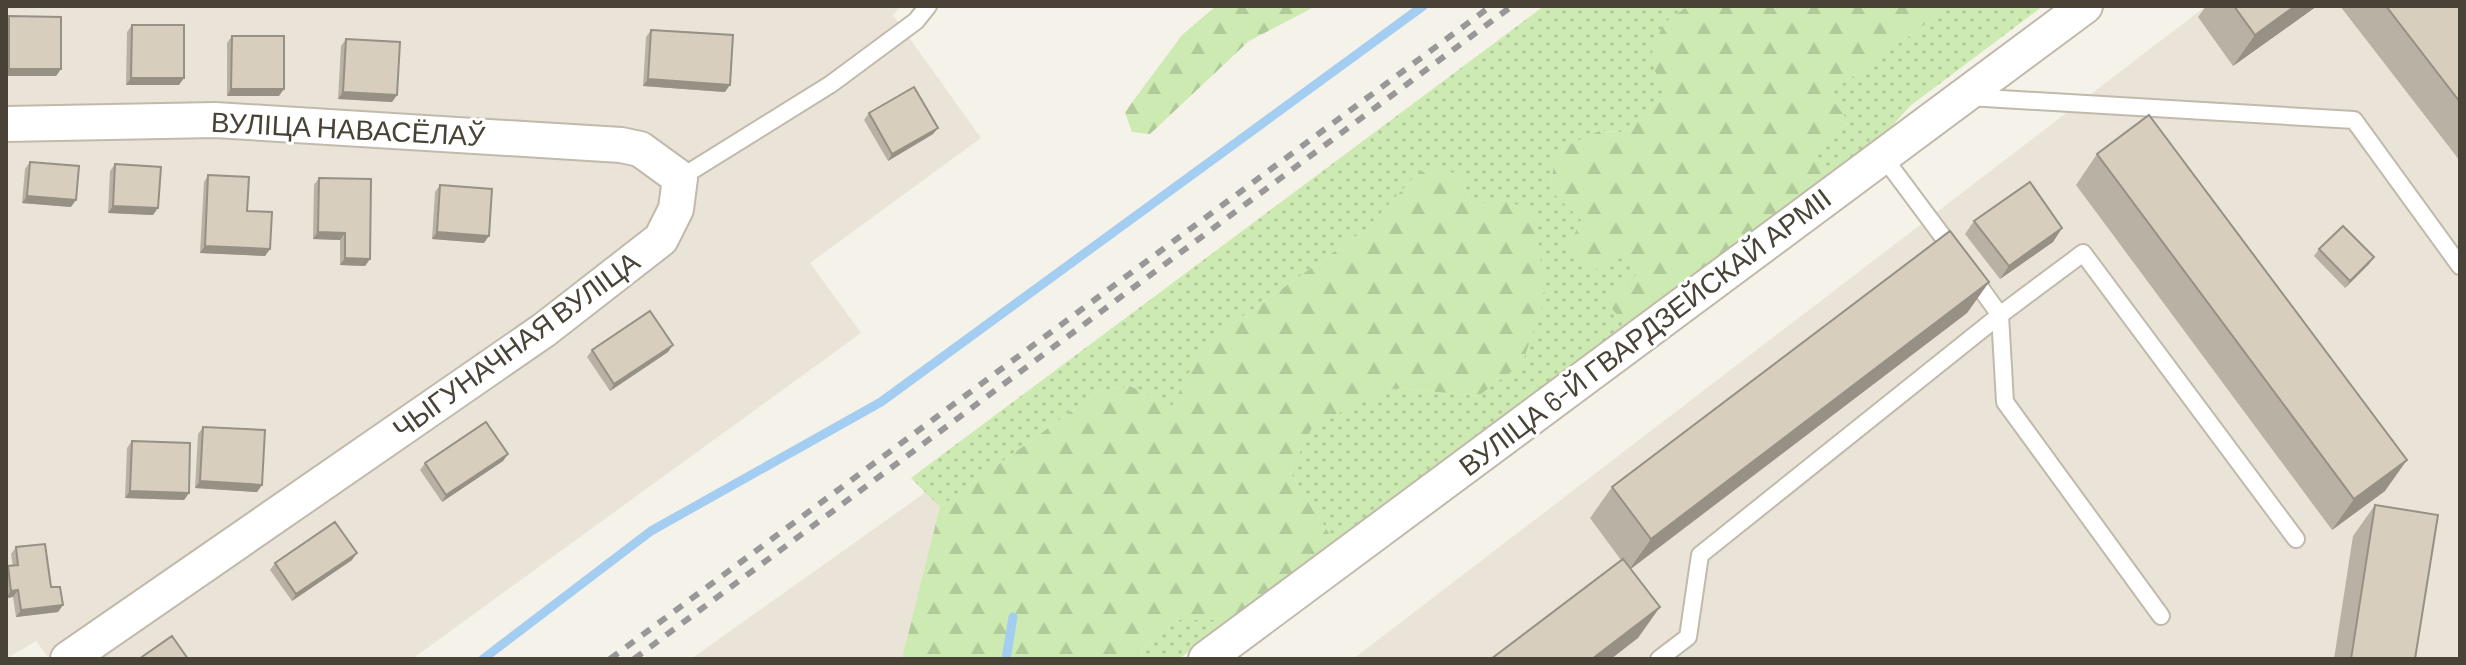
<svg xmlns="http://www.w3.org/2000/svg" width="2466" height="665" viewBox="0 0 2466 665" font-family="Barlow,sans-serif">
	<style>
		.residential { fill: #e9e4d7 }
		.grass { fill: url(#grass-dots) }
		.forest { fill: url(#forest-firs) }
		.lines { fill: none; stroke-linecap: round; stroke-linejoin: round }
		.stream { stroke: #a4cdf2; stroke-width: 9 }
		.service-casing { stroke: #c1baab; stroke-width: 20 }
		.minor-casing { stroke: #c1baab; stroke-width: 38 }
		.service { stroke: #fff; stroke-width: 16 }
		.minor { stroke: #fff; stroke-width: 34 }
		.rail { stroke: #989898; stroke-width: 6; stroke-dasharray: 10 10; stroke-linecap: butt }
		.wall { fill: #b9b1a3 }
		.shaded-wall { fill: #969085 }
		.building { fill: #d7cebe; stroke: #969085; stroke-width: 2 }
		.labels { text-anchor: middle; stroke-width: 6; stroke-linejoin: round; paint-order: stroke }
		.street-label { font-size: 28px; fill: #494337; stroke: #fff }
	</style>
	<defs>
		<pattern id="grass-dots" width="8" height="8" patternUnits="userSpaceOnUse" patternTransform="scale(2)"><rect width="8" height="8" fill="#cceab1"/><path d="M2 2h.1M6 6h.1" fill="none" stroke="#b1ca99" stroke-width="1.8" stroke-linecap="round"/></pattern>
		<pattern id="forest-firs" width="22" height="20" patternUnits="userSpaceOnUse" patternTransform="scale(2)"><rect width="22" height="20" fill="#cceab1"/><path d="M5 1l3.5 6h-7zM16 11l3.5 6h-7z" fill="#b1ca99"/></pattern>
	</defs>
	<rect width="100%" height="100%" fill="#f5f2e9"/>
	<path class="residential" d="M6,6H901L893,15L981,138L810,263L861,333L412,659H49L36,641L6,659Z
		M2206,6H2460V659H1353Z
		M926,492L940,507L993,659H691Z"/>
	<path class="grass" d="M1544,6H1688L1663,24L1665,96L1621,132L1599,131L1556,152L1550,190L1625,256L1638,273L1628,327L1334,541L1290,472L1314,423L1396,388L1478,396L1471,206L1462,179L1418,173L1366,229L1204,344L1172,407L1130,386L1099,391L940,507L911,478Z
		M1939,6H2043L1910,106L1866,155L1830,181L1809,153L1848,123L1828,94L1934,18Z
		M1179,620H1229L1179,659H1142L1141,649Z"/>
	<path class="forest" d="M1216,6H1316L1249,41L1150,134L1132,132L1125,112L1182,35Z
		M1688,6H1939L1934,18L1828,94L1849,122L1810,153L1830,181L1628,327L1606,302L1638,273L1625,256L1592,271L1569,246L1581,220L1550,190L1556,151L1599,131L1621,132L1665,96L1650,58L1663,24Z
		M1444,167L1462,179L1471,206L1505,197L1536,218L1545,298L1522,364L1478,396L1396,388L1314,424L1290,472L1334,541L1229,620H1179L1141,649L1142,659H902L940,507L1099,391L1130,386L1172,406L1204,344L1366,229L1418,173Z"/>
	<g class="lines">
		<path class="stream" d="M483,659L651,531L881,402L1423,6
			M1006,659L1013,617"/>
		<g class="service-casing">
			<path id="service" d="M1968,97L2354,120L2460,266
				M1882,155L1955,253
				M680,178L831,84L916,21L928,6
				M1971,275L2000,315L2083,253L2296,539
				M2000,315L2005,402L2161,616
				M1659,659L1688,637L1700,555L2000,315"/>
		</g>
		<g class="minor-casing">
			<path id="minor" d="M6,124L215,120L621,145L640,149L680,178L676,209L661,239L544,330L68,659
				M1206,659L2085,6"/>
		</g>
		<use href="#service" class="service"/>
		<use href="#minor" class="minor"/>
		<path class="rail" d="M610,659L1491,6
			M634,659L1512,6"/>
	</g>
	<path class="wall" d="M2206,6H2317L2233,66L2198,17Z
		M2340,6H2460V161Z
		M9,16L61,69L56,76H6V21Z
		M132,25L179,85H126L127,32Z
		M651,30L725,92L643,86L646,37Z
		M232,36L279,96H227V43Z
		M346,39L397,95L392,102L338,99L341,46Z
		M869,113L938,128L933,134L888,161L864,120Z
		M2097,154L2385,491L2332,530L2076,185Z
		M30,162L71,207L22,203L25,169Z
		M115,164L153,215L108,213L110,171Z
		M208,175L247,211L270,249L265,256L200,253L204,182Z
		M319,178L370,259L365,266L340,265V240L313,239L314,185Z
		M440,185L484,243L432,239L435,192Z
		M1974,221L2062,228L2053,242L2000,279L1965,234Z
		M2319,249L2374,257L2369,264L2345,288L2314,256Z
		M1989,282L1967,313L1631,569L1638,638L1621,560L1590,518L1612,487Z
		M592,350L668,352L610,391L587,357Z
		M203,427L262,485L257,492L195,488L198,434Z
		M132,441L189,493L184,500L125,498L127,448Z
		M508,454L503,461L442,502L420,470L425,463Z
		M2375,505L2415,659H2334L2353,536Z
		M16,547L51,587L63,605L58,612L16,617L13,597L6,598V569L8,566H13L11,554Z
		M352,560L292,601L270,570L275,563Z"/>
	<path class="shaded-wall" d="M2295,6H2317L2233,66L2255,35Z
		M9,69H61L56,76H6V73Z
		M131,78H184L179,85H126Z
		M648,79L730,85L725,92L643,86Z
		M231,89H284L279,96H227Z
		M343,92L397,95L392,102L338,99Z
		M938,128L933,134L888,161L892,154Z
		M27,196L76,200L71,207L22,203Z
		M113,206L158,208L153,215L108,213Z
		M2062,228L2053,242L2000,279L2009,266Z
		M318,232L345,233L340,240L313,239Z
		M437,232L489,236L484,243L432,239Z
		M205,246L270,249L265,256L200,253Z
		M2374,257L2369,264L2345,288L2350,281Z
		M345,258L370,259L365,266L340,265Z
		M1989,282L1967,313L1629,570L1651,539Z
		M673,345L668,352L610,391L614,384Z
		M508,454L503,461L442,502L446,495Z
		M2407,460L2385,491L2332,530L2354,499Z
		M200,481L262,485L257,492L195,488Z
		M130,491L189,493L184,500L125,498Z
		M357,553L352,560L292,601L296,594Z
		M18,590L13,597L6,598L11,591Z
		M63,605L58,612L16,617L21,610Z
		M1660,607L1638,638L1611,659H1592Z"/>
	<path class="building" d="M2234,6H2295L2255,35Z
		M2386,6H2460V102Z
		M9,16L61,17V69H9Z
		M132,25H184V78H131Z
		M651,30L733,35L730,85L648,79Z
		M232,36H284V89H231Z
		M346,39L400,42L397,95L343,92Z
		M914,87L938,128L892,154L869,113Z
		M2149,115L2407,460L2354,499L2097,154Z
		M30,162L79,166L76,200L27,196Z
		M115,164L161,167L158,208L113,206Z
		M208,175L249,177L247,211L272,212L270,249L205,246Z
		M319,178L371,179L370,259L345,258V233L318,232Z
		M2030,182L2062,228L2009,266L1974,221Z
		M440,185L492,189L489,236L437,232Z
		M2343,226L2374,257L2350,281L2319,249Z
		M1950,231L1989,282L1651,539L1612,487Z
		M650,311L673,345L614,384L592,350Z
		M486,422L508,454L446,495L425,463Z
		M203,427L265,430L262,485L200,481Z
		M132,441L190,443L189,493L130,491Z
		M2375,505L2438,515L2415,659H2351Z
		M335,522L357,553L296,594L275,563Z
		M45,544L51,587H60L63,605L21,610L18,590L11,591L8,566L18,565L16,547Z
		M1623,559L1660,607L1592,659H1491Z
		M172,636L188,659H139Z"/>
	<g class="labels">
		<g class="street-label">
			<text transform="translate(348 129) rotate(3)" y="10">ВУЛІЦА НАВАСЁЛАЎ</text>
			<text transform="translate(1645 332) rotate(-37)" y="10">ВУЛІЦА 6-Й ГВАРДЗЕЙСКАЙ АРМІІ</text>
			<text transform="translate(516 345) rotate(-36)" y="10">ЧЫГУНАЧНАЯ ВУЛІЦА</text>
		</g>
	</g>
	<rect width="2466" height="665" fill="none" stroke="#494337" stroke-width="16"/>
</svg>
